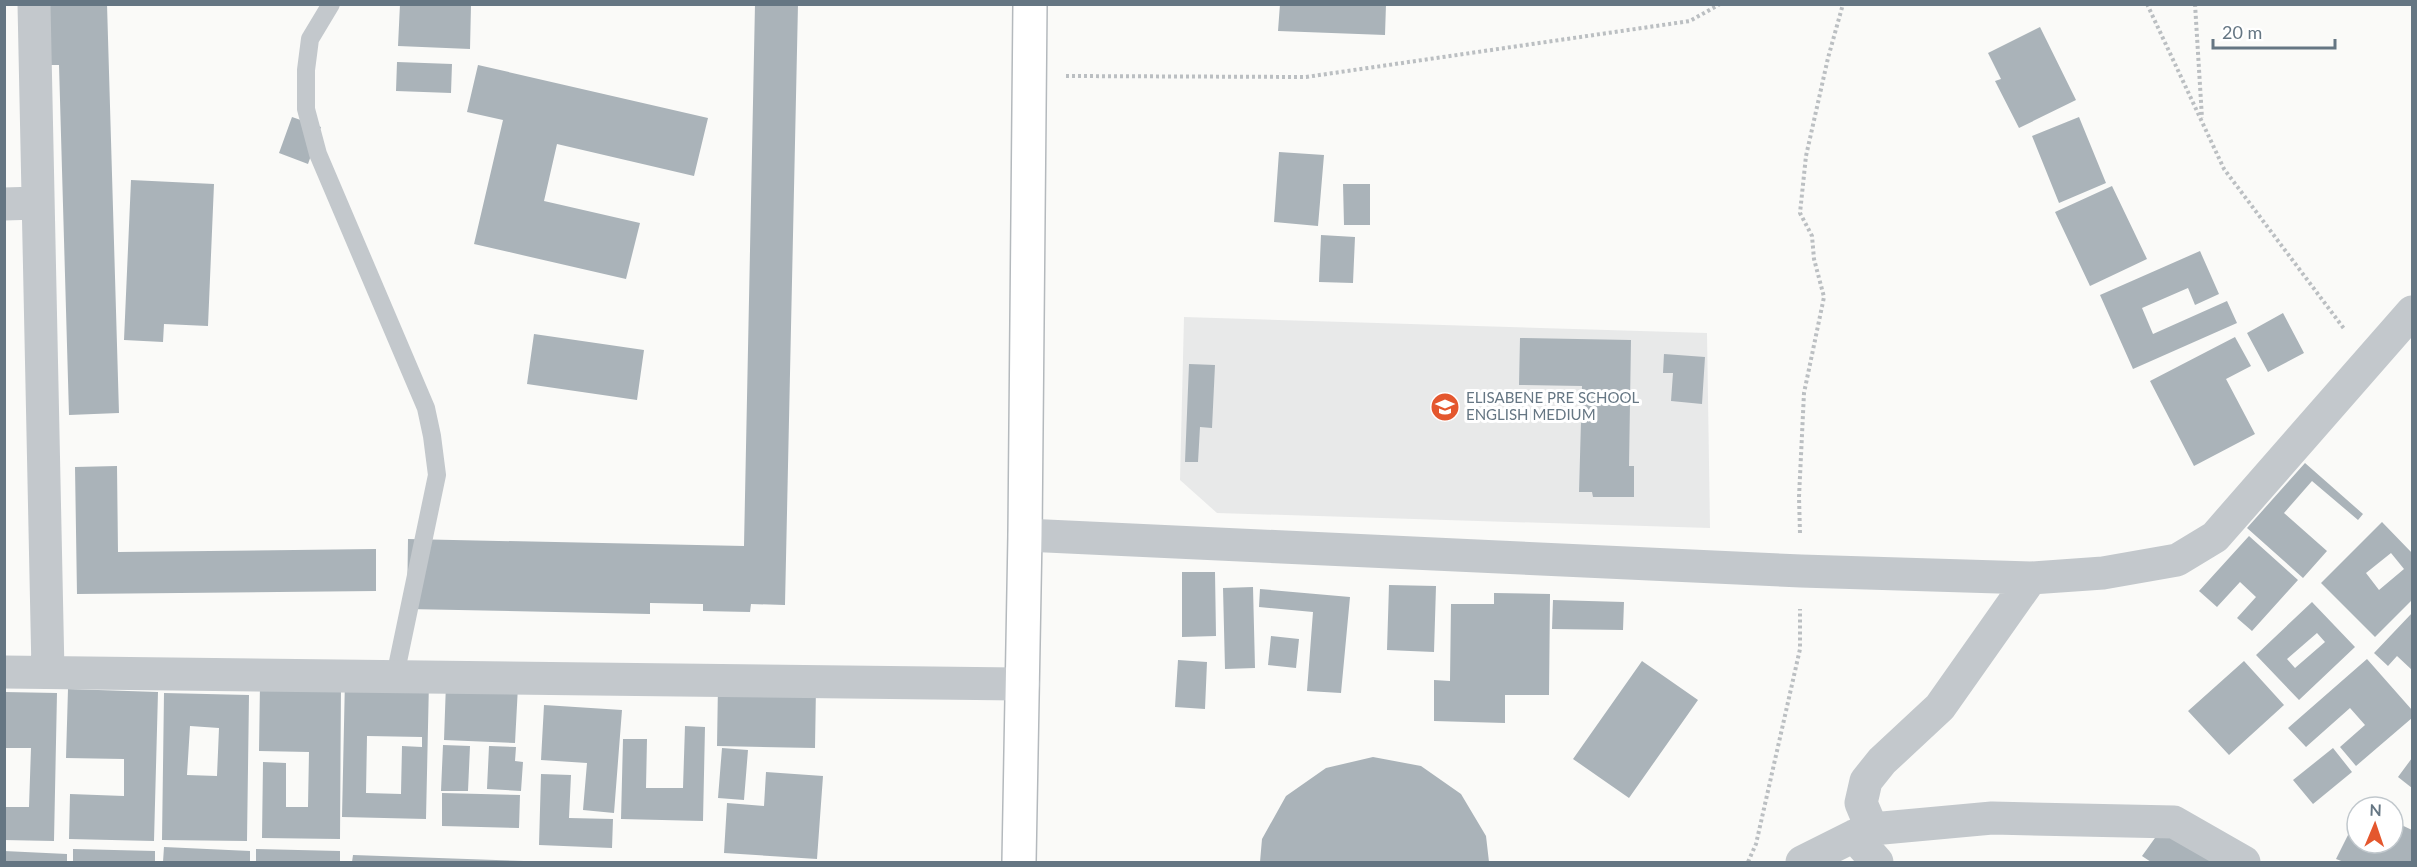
<svg xmlns="http://www.w3.org/2000/svg" width="2417" height="867" viewBox="0 0 2417 867" font-family="Lato,sans-serif">
	<style>
		.built { fill: #e8e9e9 }
		.building { fill: #aab3b9; fill-rule: evenodd }
		.lines { fill: none; stroke-linecap: round; stroke-linejoin: round }
		.highway-casing { stroke: #b4b9bd; stroke-width: 36 }
		.path { stroke: #bbbfc2; stroke-width: 4; stroke-dasharray: 3 3; stroke-linecap: butt }
		.lane { stroke: #c3c8cc; stroke-width: 18 }
		.street { stroke: #c3c8cc; stroke-width: 33 }
		.highway { stroke: #fff; stroke-width: 33 }
		.labels { text-anchor: middle; stroke-width: 6; stroke-linejoin: round; paint-order: stroke }
		.poi-label { font-size: 15px; fill: #657683; stroke: #fff; text-anchor: start }
	</style>
	<rect width="100%" height="100%" fill="#fafaf8"/>
	<path class="built" d="M1184,317L1707,333L1710,528L1217,513L1180,480Z"/>
	<path class="building" d="M45,4H107L119,413L69,415L59,65H47Z
		M400,4L471,5L470,49L398,46Z
		M755,4H798L785,605L751,604L750,612L703,611V604L650,603V614L407,609L408,539L744,546Z
		M1280,4H1386L1385,35L1278,31Z
		M2040,27L2076,100L2019,128L1995,81L2001,79L1988,53Z
		M397,62L452,64L451,93L396,91Z
		M478,65L708,118L694,176L557,144L544,201L640,223L626,279L474,244L503,120L467,112Z
		M292,117L321,127L308,164L279,153Z
		M2079,117L2106,183L2059,203L2032,136Z
		M1279,152L1324,155L1318,226L1274,222Z
		M131,180L214,184L208,326L164,324L163,342L124,340Z
		M1343,184H1370V225H1344Z
		M2112,186L2147,259L2090,286L2055,212Z
		M1321,235L1355,237L1353,283L1319,282Z
		M2200,251L2219,294L2195,305L2188,288L2142,308L2153,334L2227,301L2237,323L2133,369L2100,295Z
		M2283,313L2304,353L2268,372L2247,333Z
		M534,334L644,350L637,400L527,384Z
		M2235,337L2251,366L2226,379L2255,434L2194,466L2150,381Z
		M1520,338L1631,340L1629,466H1634V497H1593L1592,492H1579L1582,386L1519,385Z
		M1664,354L1705,357L1702,404L1671,401L1673,373H1663Z
		M1189,364L1215,365L1212,428L1200,427L1198,462H1185Z
		M2305,463L2363,514L2358,520L2312,481L2284,513L2327,551L2303,578L2247,528Z
		M117,466L118,552L376,549V591L77,594L75,467Z
		M2382,522L2412,553V600L2375,637L2321,583ZM2391,553L2404,569L2379,590L2366,573Z
		M2249,536L2298,580L2252,631L2237,618L2256,597L2240,582L2217,607L2199,591Z
		M1182,572H1215L1216,636L1182,637Z
		M1389,585L1436,586L1434,652L1387,650Z
		M1253,587L1255,668L1225,669L1223,588Z
		M1260,589L1350,597L1341,693L1307,691L1313,612L1259,607Z
		M1494,593L1550,594L1549,695H1505V723L1434,721V680L1450,681L1451,604H1494Z
		M1553,600L1624,602L1623,630L1552,629Z
		M2312,602L2355,647L2299,700L2256,655ZM2317,633L2325,642L2295,668L2287,659Z
		M2412,613V670L2397,656L2388,666L2374,653Z
		M1271,636L1299,639L1296,668L1268,665Z
		M2367,659L2412,710V718L2356,766L2340,747L2365,725L2350,708L2306,747L2288,728Z
		M1178,660L1207,662L1205,709L1175,707Z
		M1642,661L1698,700L1629,798L1573,759Z
		M2244,661L2284,705L2229,755L2188,711Z
		M345,679L429,681L426,819L342,817ZM367,736L422,737V747L402,746L401,794L366,793Z
		M260,683L341,684L340,839L262,838L263,762L286,763V807H308L309,752L259,751Z
		M446,683L518,686L515,743L444,740Z
		M718,684L816,686L815,748L717,746Z
		M68,689L158,692L154,841L69,839L70,794L124,796V759L66,758Z
		M4,692L57,693L54,841L4,840V807H29L31,748H4Z
		M164,693L249,695L247,841L162,840ZM190,726L219,728L217,776L187,775Z
		M544,705L622,710L614,813L583,810L587,763L541,760Z
		M685,726L705,727L703,821L621,819L623,739H647L646,788H683Z
		M443,745L470,746L468,791H441Z
		M489,746L516,747L515,761L523,762L521,791L487,789Z
		M722,748L748,750L744,800L718,798Z
		M2333,748L2352,772L2313,804L2293,780Z
		M1373,757L1421,766L1461,794L1486,836L1489,862H1260L1262,839L1286,796L1326,768Z
		M2412,758V788L2398,777Z
		M766,772L823,776L817,859L724,853L727,803L764,806Z
		M541,774L571,775L569,818L613,819L612,848L539,845Z
		M442,793L520,795L519,828L442,826Z
		M2357,817V843H2393V821L2412,830V862H2344L2336,859Z
		M2160,831L2228,862H2151L2142,856Z
		M164,847L250,851V862H163Z
		M73,849L155,851V862H73Z
		M256,849L340,851V862H256Z
		M4,851L67,854V862H4Z
		M353,855L524,861V862H352Z"/>
	<g class="lines">
		<g class="highway-casing">
			<path id="highway" d="M1019,862L1025,535L1030,4"/>
		</g>
		<path class="path" d="M2147,4L2224,169L2345,330
			M2195,4L2202,118
			M1066,76L1306,77L1690,21L1720,4
			M1800,533L1799,497L1804,393L1824,297L1814,259L1812,236L1800,213L1806,156L1828,58L1843,4
			M1748,862L1756,844L1800,649V609"/>
		<path class="lane" d="M331,4L310,39L306,70V109L318,154L426,408L432,436L437,475L395,676"/>
		<path class="street" d="M34,4L48,672
			M4,204L38,203
			M1025,535L1801,571L2031,578L2103,573L2177,560L2215,537L2412,312
			M4,672L1023,684
			M1872,829L1861,803L1866,781L1882,761L1940,707L2031,578
			M1854,836L1877,862
			M1802,862L1854,836L1872,829L1992,818L2174,822L2244,862"/>
		<use href="#highway" class="highway"/>
	</g>
	<defs>
		<g id="school-disc" transform="scale(1.5)"><circle r="9.5" fill="#e4572e" stroke="#fff"/><path d="M0-5L7-2L0 1L-7-2ZM-4 1L0 2.5L4 1V4Q0 6-4 4Z" fill="#fff"/></g>
	</defs>
	<g fill-rule="evenodd">
		<use href="#school-disc" x="1445" y="407"/>
	</g>
	<g class="labels">
		<g class="poi-label">
			<text x="1466" y="403">ELISABENE PRE SCHOOL<tspan x="1466" dy="17">ENGLISH MEDIUM</tspan></text>
		</g>
	</g>
	<rect width="2417" height="867" fill="none" stroke="#657683" stroke-width="12"/>
	<g transform="translate(2375 825) rotate(2)"><circle r="28" fill="#ffffff" stroke="#c1c8cd" stroke-width="1.5"/>
	<path d="M0-4.5L10 22L0 15L-10 22Z" fill="#e4572e"/>
	<text y="-9" font-size="16" font-weight="bold" text-anchor="middle" fill="#657683">N</text>
	</g>
	<path d="M2213 39v9h122v-9" fill="none" stroke="#657683" stroke-width="3"/>
	<text x="2222" y="39" font-size="18" fill="#657683" stroke="#ffffff" stroke-width="4.5" paint-order="stroke">20 m</text>
</svg>
